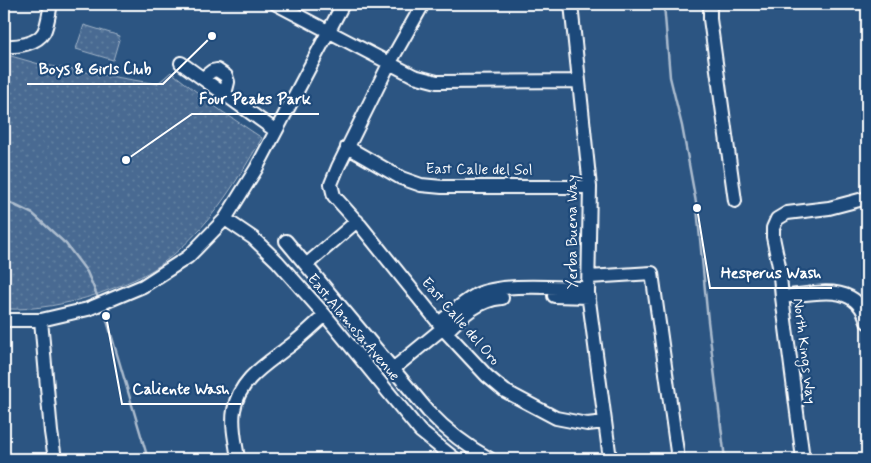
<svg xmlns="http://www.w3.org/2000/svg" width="871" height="463" viewBox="0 0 871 463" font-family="Mynerve,sans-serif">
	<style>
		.park { fill: url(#park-dots); stroke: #a4b5c8 }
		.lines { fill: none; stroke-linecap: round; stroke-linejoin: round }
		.stream { stroke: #acbcce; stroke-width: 2.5 }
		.minor-casing { stroke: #fff; stroke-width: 16 }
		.minor { stroke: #1f4a7a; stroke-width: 12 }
		.labels { text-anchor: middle; stroke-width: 4.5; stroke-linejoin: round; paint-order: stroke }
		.street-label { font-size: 15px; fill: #fff; stroke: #1f4a7a }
		.leader { fill: none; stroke: #fff; stroke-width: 2 }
		.callout-dot { fill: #fff; stroke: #1f4a7a; stroke-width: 2 }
		.callout-label { font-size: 16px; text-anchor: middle; font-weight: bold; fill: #fff; stroke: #1f4a7a; stroke-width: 4.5; stroke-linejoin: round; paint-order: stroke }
	</style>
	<defs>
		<pattern id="park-dots" width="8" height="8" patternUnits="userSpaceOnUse" patternTransform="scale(1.25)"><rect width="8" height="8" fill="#486b92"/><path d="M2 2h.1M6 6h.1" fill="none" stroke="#6381a2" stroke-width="1.8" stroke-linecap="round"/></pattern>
	</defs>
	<rect width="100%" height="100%" fill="#2c5582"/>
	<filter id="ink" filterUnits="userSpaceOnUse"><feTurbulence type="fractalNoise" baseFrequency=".02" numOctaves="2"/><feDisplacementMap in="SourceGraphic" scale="10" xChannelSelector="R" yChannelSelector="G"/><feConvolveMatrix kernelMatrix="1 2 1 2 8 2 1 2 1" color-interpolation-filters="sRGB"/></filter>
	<g filter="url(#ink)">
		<path class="park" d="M84,25L120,36L113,60L76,49Z
			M4,54L39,64L157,84L171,72L220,110L262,138C233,188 203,237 154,269C137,280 116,287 98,294C68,304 36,310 4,309Z"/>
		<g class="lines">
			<path class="stream" d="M664,4L670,77L682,126L697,208L708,321L725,459
				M4,200L33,214L66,244L87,272L99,300
				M103,307L148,459"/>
			<g class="minor-casing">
				<path id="minor" d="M276,4L414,76L437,82L579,81
					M423,4L389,64L338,167L331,184L334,196L360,225L446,332L487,376L505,391L556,418L587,424L605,422
					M571,4L590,187L588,293L610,459
					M710,4V19L735,201
					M4,46C17,47 37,44 44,32C48,24 49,12 51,4
					M181,63L276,131
					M203,78L212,71L217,70L226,76L228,82L225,94
					M347,147L401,178L421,185L442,187H590
					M225,219L253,238L277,261L325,315L420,431L455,459
					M286,241L428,411C446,430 466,446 490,459
					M306,265L357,221
					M589,277L652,273L678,459
					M554,296L589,297
					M782,297C812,294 858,280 867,322
					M4,320H41L88,309L143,286L188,257L225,219L256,169L343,4
					M41,320L51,432L55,459
					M439,323C450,314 463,302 476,295C502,282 559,288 588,288
					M446,332C462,316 478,300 502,298
					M393,369L443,328
					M238,459C236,443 231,426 234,410C239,380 265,365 287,348C301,338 313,326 325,315
					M803,459L782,297L779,266L773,237V228L777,219L787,213L829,208L867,198"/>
			</g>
			<use href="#minor" class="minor"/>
		</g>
	</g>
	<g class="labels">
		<g class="street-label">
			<text transform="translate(479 169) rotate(1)" y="5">East Calle del Sol</text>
			<text transform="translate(572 232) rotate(-90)" y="5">Yerba Buena Way</text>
			<text transform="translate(461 321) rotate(49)" y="5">East Calle del Oro</text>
			<text transform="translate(354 327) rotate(50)" y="5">East Alamosa Avenue</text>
			<text transform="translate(805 351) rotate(83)" y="5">North Kings Way</text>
		</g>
	</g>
	<path class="leader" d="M212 36L163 84H27M126 160L192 114H319M697 208L710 288H832M106 316L122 404H241"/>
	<g class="callout-dot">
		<circle cx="212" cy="36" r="5"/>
		<circle cx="126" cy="160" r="5"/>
		<circle cx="697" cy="208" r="5"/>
		<circle cx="106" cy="316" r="5"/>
	</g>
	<g class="callout-label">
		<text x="95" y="74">Boys &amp; Girls Club</text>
		<text x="255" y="104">Four Peaks Park</text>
		<text x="771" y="278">Hesperus Wash</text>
		<text x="181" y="394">Caliente Wash</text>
	</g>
	<rect width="871" height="463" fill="none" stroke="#1f4a7a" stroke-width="20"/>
	<rect x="10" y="10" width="851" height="443" fill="none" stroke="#fff" stroke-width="2" filter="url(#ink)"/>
</svg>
